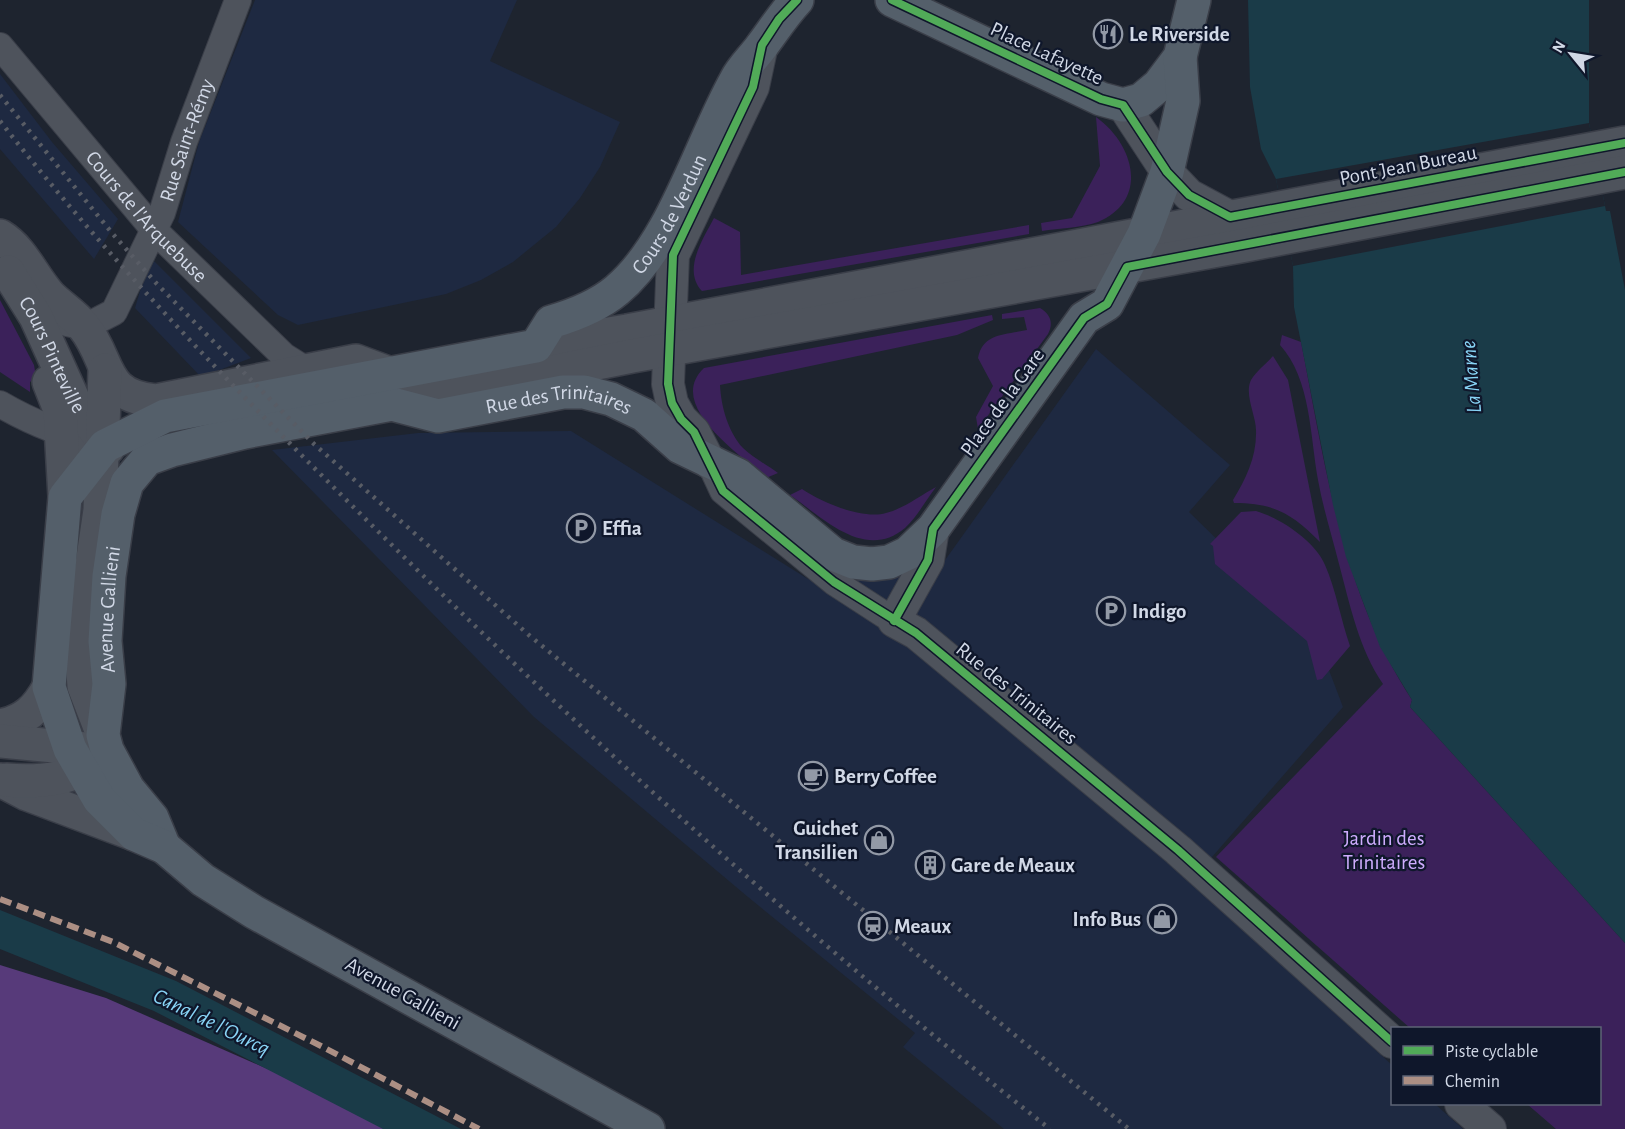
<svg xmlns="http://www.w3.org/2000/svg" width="1625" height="1129" viewBox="0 0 1625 1129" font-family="'Alegreya Sans',sans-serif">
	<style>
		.built { fill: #1e2941 }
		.green { fill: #3b215a }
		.forest { fill: #573a7a }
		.water { fill: #1a3b48 }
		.pier { fill: #1e242f }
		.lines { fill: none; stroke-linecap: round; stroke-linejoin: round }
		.minor-casing { stroke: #3a3e48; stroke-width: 28 }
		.tertiary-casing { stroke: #3a3e48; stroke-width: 34 }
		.secondary-casing { stroke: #3a3e48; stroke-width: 36 }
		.primary-casing { stroke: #3a3e48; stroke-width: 36 }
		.minor { stroke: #4e535c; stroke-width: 26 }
		.tertiary { stroke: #4e535c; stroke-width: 32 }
		.secondary { stroke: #4e535c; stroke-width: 33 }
		.primary { stroke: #545f6a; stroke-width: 33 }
		.rail { stroke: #585c65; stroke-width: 4.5; stroke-dasharray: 3 6; stroke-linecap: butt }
		.quiet { stroke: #ac8f84; stroke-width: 6; stroke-dasharray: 12 6; stroke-linecap: butt }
		.cycleway-casing { stroke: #0f172b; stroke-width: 11 }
		.cycleway { stroke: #51ab58; stroke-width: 8 }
		.labels { text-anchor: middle; stroke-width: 4.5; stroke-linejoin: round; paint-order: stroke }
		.poi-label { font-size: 21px; font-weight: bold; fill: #d1d8e6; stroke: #0f172b; text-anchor: start }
		.street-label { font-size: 21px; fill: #d1d8e6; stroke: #0f172b }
		.park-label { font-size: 21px; fill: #ceacfe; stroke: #0f172b }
		.water-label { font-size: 22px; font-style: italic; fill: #88d4f6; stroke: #0f172b }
	</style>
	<rect width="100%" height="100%" fill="#1e242f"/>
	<path class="built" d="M255,0H517L490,61L620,122L600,167L580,198L556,227L513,262L481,280L446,294L298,325L278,315L178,222L199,142Z
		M0,74L52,142L118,219L94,259L0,149Z
		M150,257L251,358L201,377L135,308Z
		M1096,349L1230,465L1189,512L1316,636L1343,707L1191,881L1392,1065V1104H1435L1463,1129H1004L903,1047L915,1033L748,897L534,717L272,450L418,433L571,431L808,579L938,570Z"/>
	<path class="green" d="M1096,117C1134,144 1150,200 1098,222C1081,228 1059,228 1042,231L1041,223L1072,218L1100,166Z
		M714,218L740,232L741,275L1029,225V234L702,291C682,270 703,239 714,218Z
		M0,300L34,365L36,377L30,382V392L0,372Z
		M1040,308C1050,314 1054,322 1048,334L978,429L976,417L993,386L978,358C983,333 1004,335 1027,330L1024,317L1002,319V314Z
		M992,315L993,320L957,335L720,385C721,406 728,432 743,448C752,457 767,465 778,473L766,478C740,454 665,405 704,368Z
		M1282,335L1301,342C1325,464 1342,593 1412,700L1410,707L1625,943V1129H1556L1527,1104H1600V1028H1410L1216,857L1383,684C1359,649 1350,605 1339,564C1332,536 1323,508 1318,480C1310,436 1311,379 1280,345Z
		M1273,356L1288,380L1320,542C1292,514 1275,503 1234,503L1233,500C1246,479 1257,456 1256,430C1256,416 1244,394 1251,380C1256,371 1267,363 1273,356Z
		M936,487C926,500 917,517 905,528C865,562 822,517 790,495L802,489C821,502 863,520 886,513C903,509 921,495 936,487Z
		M1256,511C1280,518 1315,541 1325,565C1336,590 1341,620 1350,646L1322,679L1317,680L1307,641L1215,564L1213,546L1210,544L1241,512Z"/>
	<path class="forest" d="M0,965L106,998L404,1129H0Z"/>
	<path class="water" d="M1248,0H1589V123L1606,211H1610L1625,290V943L1410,707L1412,700L1380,647L1346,557L1333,505L1294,307L1293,266L1276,179L1261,149L1250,87Z
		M0,910L176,981L461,1129H383L154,1011L0,949Z"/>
	<path class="pier" d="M1589,123L1605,206L1293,266L1276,179Z"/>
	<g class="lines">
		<g class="minor-casing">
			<g id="minor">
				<path id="s1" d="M0,46L155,231L284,356L308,371"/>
				<path id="s2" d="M67,323L85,327L114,312L162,213L184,142L238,0"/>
				<path d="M0,404C34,424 66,436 105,446"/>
				<path d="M710,463L723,491L834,582L894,621"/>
			</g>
		</g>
		<g class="tertiary-casing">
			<path id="tertiary" d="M1123,105L1167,172L1189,195L1230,217
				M710,463L694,432L681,419L672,403L668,384L673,255L753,87L762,45
				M933,529L928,560L894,621L916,633L1178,850L1392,1042
				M1461,1104L1490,1129"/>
		</g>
		<g class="secondary-casing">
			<g id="secondary">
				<path d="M0,236C23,250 32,276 50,296C61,307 75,315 84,327C111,361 100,396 156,401L356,361L391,374"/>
				<path id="s3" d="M8,272L36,317L74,401L108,448"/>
				<path d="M536,346L627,331L1625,143"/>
				<path d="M49,382L60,410L65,497"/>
				<path d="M392,404L632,356L1246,245L1625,172"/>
				<path d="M0,726C25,721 37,709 49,687"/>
				<path d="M103,735L84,686L82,659L85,612L100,510L105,370"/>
				<path d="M0,741L96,750"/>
				<path d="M0,780L27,794L134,834"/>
				<path d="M6,780C30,782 59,781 81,770C89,766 96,758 103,753"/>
			</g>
		</g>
		<g class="primary-casing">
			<g id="primary">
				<path d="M892,0L1101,99L1123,105L1141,100L1159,85L1180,57L1194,0"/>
				<path id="s4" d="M164,847L152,818L128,789L107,750L103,735L109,684L105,641L109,576L118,514L127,483L147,459L172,450L245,432L392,404L438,416L563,392H584L611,399L644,415L680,447L738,475L833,554L853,562L872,564L889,562L908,553L933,529L1084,318L1107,304L1144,234L1167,172L1183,101L1180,57"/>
				<path id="s5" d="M648,1129L254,912L203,880L164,847L134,834L99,799L70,749L49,687L65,497L105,446L165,416L536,346L551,322C575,315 598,306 617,290C673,243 700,144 736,80C742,68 753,58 761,47C773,31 783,15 797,0"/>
			</g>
		</g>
		<use href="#minor" class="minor"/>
		<use href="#tertiary" class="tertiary"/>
		<use href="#secondary" class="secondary"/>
		<use href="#primary" class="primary"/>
		<path class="rail" d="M0,95L112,233L157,284L314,444L530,636L1129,1129
			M0,121C122,277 262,417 403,556C609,758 823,951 1050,1129"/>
		<path class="quiet" d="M0,899L113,942L321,1046L479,1129"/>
		<g class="cycleway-casing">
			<path id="cycleway" d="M797,0L779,19L762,45L753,87L673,255L668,384L672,403L681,419L694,432L723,491L834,582L916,633L1178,850L1392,1042
				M892,0L1101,99L1123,105L1167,172L1189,195L1230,217L1625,143
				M894,621L928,560L933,529L1084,318L1107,304L1127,267L1625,172"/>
		</g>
		<use href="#cycleway" class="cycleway"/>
	</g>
	<defs>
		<g id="restaurant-ring" transform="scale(1.5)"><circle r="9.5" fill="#0f172b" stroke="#9299a6" stroke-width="1.5"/><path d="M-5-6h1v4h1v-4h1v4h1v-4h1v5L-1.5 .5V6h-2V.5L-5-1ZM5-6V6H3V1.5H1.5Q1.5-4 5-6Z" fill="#9299a6"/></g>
		<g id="parking-ring" transform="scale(1.5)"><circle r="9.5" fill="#0f172b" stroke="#9299a6" stroke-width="1.5"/><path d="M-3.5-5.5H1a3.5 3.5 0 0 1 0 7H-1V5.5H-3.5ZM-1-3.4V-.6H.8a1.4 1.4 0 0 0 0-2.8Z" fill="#9299a6"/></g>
		<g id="cafe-ring" transform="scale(1.5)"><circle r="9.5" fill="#0f172b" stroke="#9299a6" stroke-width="1.5"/><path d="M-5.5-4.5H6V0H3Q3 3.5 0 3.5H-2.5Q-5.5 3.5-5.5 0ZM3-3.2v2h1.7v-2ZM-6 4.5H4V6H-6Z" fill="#9299a6"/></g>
		<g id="shop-ring" transform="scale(1.5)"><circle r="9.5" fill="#0f172b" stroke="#9299a6" stroke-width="1.5"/><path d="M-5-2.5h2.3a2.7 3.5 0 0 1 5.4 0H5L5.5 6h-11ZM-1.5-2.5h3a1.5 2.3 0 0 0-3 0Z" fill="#9299a6"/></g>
		<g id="building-ring" transform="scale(1.5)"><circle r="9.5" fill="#0f172b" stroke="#9299a6" stroke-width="1.5"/><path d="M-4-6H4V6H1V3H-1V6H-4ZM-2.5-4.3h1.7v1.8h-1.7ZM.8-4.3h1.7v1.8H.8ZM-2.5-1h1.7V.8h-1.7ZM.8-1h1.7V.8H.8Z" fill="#9299a6"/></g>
		<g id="station-ring" transform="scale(1.5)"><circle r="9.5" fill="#0f172b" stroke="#9299a6" stroke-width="1.5"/><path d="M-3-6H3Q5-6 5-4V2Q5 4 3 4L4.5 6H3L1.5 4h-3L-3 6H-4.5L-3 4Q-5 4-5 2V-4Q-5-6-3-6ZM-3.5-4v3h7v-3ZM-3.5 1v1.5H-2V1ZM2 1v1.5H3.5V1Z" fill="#9299a6"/></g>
	</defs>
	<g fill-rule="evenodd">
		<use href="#restaurant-ring" x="1108" y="34"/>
		<use href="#parking-ring" x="581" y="528"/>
		<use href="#parking-ring" x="1111" y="611"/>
		<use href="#cafe-ring" x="813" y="776"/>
		<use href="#shop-ring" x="879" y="840"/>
		<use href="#building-ring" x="930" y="865"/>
		<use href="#shop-ring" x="1162" y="919"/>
		<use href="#station-ring" x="873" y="926"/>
	</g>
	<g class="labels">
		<g class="poi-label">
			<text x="1129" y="41">Le Riverside</text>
			<text x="602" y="535">Effia</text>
			<text x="1132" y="618">Indigo</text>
			<text x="834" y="783">Berry Coffee</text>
			<text x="858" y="835" text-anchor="end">Guichet<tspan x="858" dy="24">Transilien</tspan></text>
			<text x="951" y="872">Gare de Meaux</text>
			<text x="1141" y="926" text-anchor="end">Info Bus</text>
			<text x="894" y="933">Meaux</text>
		</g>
		<g class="street-label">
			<text transform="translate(1047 53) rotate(25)" y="7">Place Lafayette</text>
			<text dy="7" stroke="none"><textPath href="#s2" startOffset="238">Rue Saint-Rémy</textPath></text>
			<text transform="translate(1408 165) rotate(-11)" y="7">Pont Jean Bureau</text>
			<text dy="7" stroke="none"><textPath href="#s5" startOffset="1662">Cours de Verdun</textPath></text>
			<text dy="7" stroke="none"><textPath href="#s1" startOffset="225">Cours de l'Arquebuse</textPath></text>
			<text dy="7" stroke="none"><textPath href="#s3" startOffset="94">Cours Pinteville</textPath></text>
			<text transform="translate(1002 402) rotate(-54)" y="7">Place de la Gare</text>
			<text dy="7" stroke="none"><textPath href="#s4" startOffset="837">Rue des Trinitaires</textPath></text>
			<text dy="7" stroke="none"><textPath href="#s4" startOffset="255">Avenue Gallieni</textPath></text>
			<text transform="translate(1017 693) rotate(39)" y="7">Rue des Trinitaires</text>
			<text transform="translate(403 993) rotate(29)" y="7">Avenue Gallieni</text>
		</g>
		<g class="park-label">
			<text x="1384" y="845">Jardin des<tspan x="1384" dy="24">Trinitaires</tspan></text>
		</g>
		<g class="water-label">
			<text transform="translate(1470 377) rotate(-95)" y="8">La Marne</text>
			<text transform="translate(212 1021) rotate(26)" y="8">Canal de l'Ourcq</text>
		</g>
	</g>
	<rect x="1391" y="1027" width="210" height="78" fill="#0f172b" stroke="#5d6476" stroke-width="1.5"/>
	<rect x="1403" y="1046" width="30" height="9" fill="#51ab58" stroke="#5d6476" stroke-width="1.5"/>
	<text x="1445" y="1057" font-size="18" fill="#d1d8e6">Piste cyclable</text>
	<rect x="1403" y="1076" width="30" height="9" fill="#ac8f84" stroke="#5d6476" stroke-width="1.5"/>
	<text x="1445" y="1087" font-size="18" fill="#d1d8e6">Chemin</text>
	<g transform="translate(1571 54) rotate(300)" stroke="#0f172b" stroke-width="4.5" paint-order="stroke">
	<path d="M0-4.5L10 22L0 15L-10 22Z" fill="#d1d8e6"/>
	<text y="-9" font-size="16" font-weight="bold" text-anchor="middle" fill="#d1d8e6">N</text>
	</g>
</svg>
